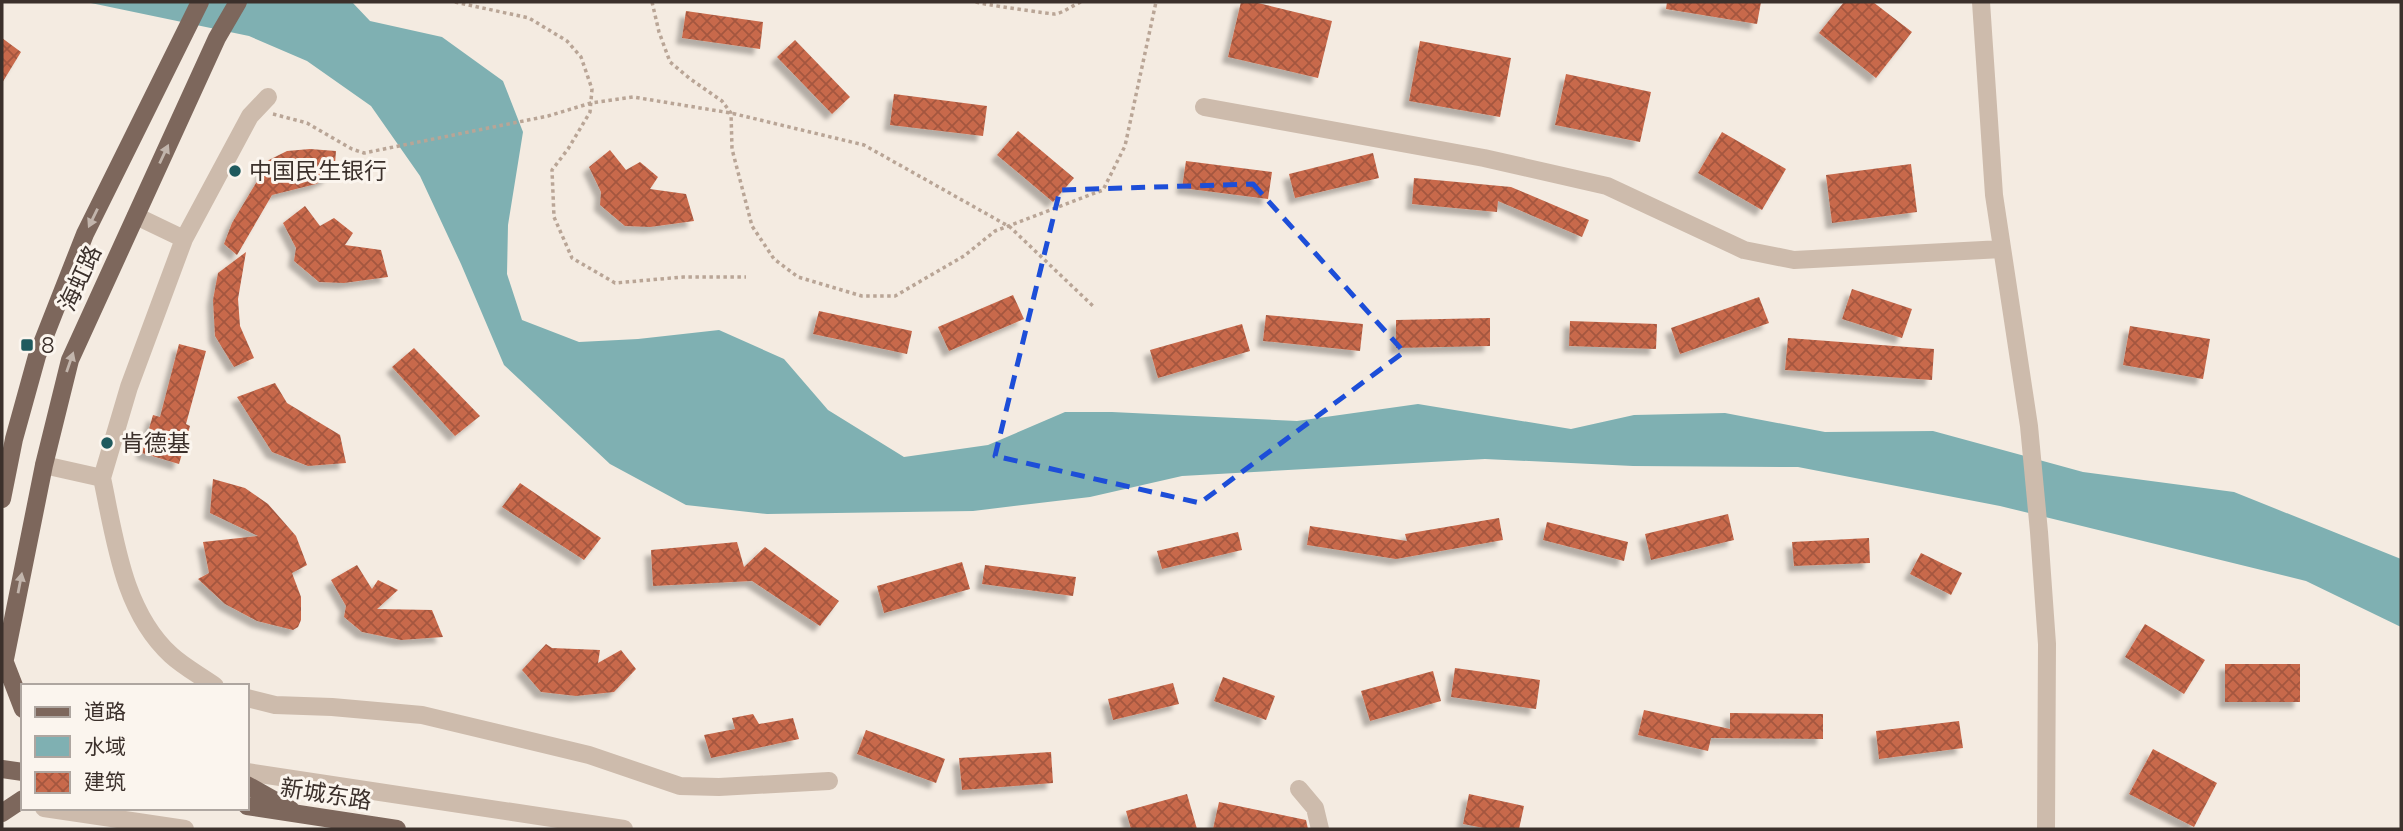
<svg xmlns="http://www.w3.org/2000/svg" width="2403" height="831" viewBox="0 0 2403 831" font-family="Raleway,'Noto Sans SC',sans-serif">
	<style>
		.water { fill: #7fb0b2 }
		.building { fill: url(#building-cross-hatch); filter: url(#shadow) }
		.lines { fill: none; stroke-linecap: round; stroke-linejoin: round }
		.path { stroke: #b9a596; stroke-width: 3.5; stroke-dasharray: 3.5 3.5; stroke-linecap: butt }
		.minor { stroke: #cdbbac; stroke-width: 18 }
		.major { stroke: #7d675c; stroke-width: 18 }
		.oneway { fill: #c2b5ac }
		.marked { fill: none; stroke: #1d4ed8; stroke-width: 5; stroke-dasharray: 14 9; stroke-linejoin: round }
		.poi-dot { fill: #1f5a5e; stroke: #fbf5ee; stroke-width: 2.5 }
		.labels { text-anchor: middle; stroke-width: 6; stroke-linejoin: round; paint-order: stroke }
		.poi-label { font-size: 23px; fill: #3b302b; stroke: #fbf5ee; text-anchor: start }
		.street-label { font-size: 23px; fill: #3b302b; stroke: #fbf5ee }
	</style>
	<defs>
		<pattern id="building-cross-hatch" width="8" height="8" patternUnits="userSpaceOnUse" patternTransform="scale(1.75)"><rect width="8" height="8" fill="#c8694b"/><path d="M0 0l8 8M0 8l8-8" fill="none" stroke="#a4573f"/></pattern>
		<filter id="shadow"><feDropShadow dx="-6" dy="6" stdDeviation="2" flood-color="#0004"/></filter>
	</defs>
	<rect width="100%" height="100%" fill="#f4ebe1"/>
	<path class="water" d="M86,2H352L370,21L442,37L503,81L523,132L508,225L507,274L522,320L579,342L638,339L719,330L784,359L828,410L904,457L988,445L1065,412H1112L1297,421L1418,404L1571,429L1634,415L1725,413L1825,432L1933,431L2083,472L2234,492L2401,559V627L2306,581L2000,506L1798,467L1633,466L1485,459L1182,476L1090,497L973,511L767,514L686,505L610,464L504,365L461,264L420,176L371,106L307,61L249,36Z"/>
	<path class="building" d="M1241,2H1254L1332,21L1318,78L1228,57Z
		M1667,2H1761L1757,24L1666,9Z
		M1844,2H1873L1912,32L1876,78L1819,33Z
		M686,11L763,22L760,49L682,38Z
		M2,38L21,52L2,83Z
		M795,40L850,97L832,114L777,57Z
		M1420,41L1511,58L1500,117L1409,101Z
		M1566,74L1651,92L1640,142L1555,125Z
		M894,94L987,106L983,136L890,125Z
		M1018,131L1074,178L1053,202L997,155Z
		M1722,132L1786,169L1762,210L1698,173Z
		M310,149L336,151L335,164L328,178L316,184L272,195L237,255L224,244L232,223L262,173L261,169L269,160L287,151Z
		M610,150L626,170L640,162L658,177L650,189L686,194L694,221L650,227L625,226L600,205L601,192L589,167Z
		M1373,153L1379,178L1295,198L1289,174Z
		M1186,161L1272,172L1268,199L1182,188Z
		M1911,164L1917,212L1832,223L1826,175Z
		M1414,178L1511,187L1589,220L1582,237L1498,201L1497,212L1412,204Z
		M305,206L320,226L334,218L353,233L345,245L381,250L388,277L344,283L319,282L294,261L296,248L283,223Z
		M246,252L238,299L240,326L254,358L234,367L215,336L213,300L218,273Z
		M1852,289L1912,309L1902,338L1842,319Z
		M1013,295L1024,319L949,351L938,327Z
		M1759,297L1769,323L1680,354L1671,328Z
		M819,311L912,331L907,354L813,334Z
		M1266,315L1363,324L1360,351L1263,341Z
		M1490,318V346L1396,348V320Z
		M1570,321L1657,324L1656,349L1569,346Z
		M1242,324L1250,351L1158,378L1150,350Z
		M2130,326L2210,339L2203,379L2123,365Z
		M1788,338L1934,349L1932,380L1785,370Z
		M179,344L206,351L186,424L190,426L179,464L142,453L153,415L160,417Z
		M414,348L480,416L455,436L392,367Z
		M275,383L287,403L340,435L346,463L308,466L272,452L237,397Z
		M213,479L245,488L268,504L296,536L307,565L292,573L301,597V620L298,627L293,630L257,621L225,604L198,579L209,573L203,542L258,536L210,513Z
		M520,483L601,538L584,560L502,507Z
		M1728,514L1734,540L1651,560L1645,534Z
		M1499,518L1503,540L1396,559L1307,545L1310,526L1407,541L1405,534Z
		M1547,522L1628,542L1624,561L1543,540Z
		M1238,532L1242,550L1162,569L1157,551Z
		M1869,538L1870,563L1794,566L1792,542Z
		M737,542L744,567L765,547L839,601L820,626L752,581L653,586L651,550Z
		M1921,553L1962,573L1951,595L1910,574Z
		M962,562L970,589L884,613L877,586Z
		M357,565L372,589L378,580L398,590L377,609L432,610L443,637L401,640L362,632L344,617L346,606L331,580Z
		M985,565L1076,577L1073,596L982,584Z
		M2145,624L2205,660L2184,694L2125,657Z
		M546,644L552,648L600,650L598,663L621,650L636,669L614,692L576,696L541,692L522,670Z
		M2225,664H2300V702H2225Z
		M1455,668L1540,680L1536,709L1451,697Z
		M1433,671L1441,701L1370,721L1361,691Z
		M1223,677L1275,696L1266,720L1214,701Z
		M1173,683L1179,704L1113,720L1108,699Z
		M1644,710L1730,729V713L1823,714V739L1711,738L1708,751L1638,735Z
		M753,714L759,724L793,718L799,739L711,758L704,735L735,729L732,718Z
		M1959,721L1963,748L1879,759L1876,731Z
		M866,730L945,759L936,783L857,754Z
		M2153,749L2217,783L2194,827L2129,794Z
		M1051,752L1053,783L962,790L959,758Z
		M1187,794L1197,829H1131L1126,811Z
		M1469,794L1524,806L1519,829H1489L1463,824Z
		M1219,802L1306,820L1308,829H1213Z"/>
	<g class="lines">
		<path class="path" d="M455,2L529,18L567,41L581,57L592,89L590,112L568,149L552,170L554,217L572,258L615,283L683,277H746
			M652,2L659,32L670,62L689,78L722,101L731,113L732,149L752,226L774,259L798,277L862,296H895L964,256L995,231L1103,190L1125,146L1156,2
			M976,2C980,4 1050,14 1055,14C1063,13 1073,5 1081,2
			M273,114L307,123L352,149L364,153L548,116L591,103L633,97L731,113L864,145L1010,227L1094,307"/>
		<path class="minor" d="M1981,2L1994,195L2029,426L2039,532L2047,644L2046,829
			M1204,107L1484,158L1607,186L1744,250L1794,260L2002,249
			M136,216L184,239L250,116L268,97
			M44,465L102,478L129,387L184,239
			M102,478C115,539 123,611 171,655C184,667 201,676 215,686
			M247,698L275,705L332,707L422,715L589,755L680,786L719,787L829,781
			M247,772L624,829
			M1299,789L1315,808L1320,829
			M44,808L185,829"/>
		<path class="major" d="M2,499L14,439L37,356L85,234L200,2
			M4,660L23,709
			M2,674L44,465L70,360L217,38L238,2
			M2,769L23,772
			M247,785L290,809
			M247,806L397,829
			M2,813L23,799"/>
	</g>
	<defs><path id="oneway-solid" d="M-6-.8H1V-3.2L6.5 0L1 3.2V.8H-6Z" transform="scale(1.75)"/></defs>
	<g class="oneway">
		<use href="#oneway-solid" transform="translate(164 154) rotate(-65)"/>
		<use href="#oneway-solid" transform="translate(93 218) rotate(116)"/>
		<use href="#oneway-solid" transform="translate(70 362) rotate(-71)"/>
		<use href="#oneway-solid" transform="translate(20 583) rotate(-79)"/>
	</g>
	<path class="marked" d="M1253,184L1404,352L1200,503L995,456L1060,190Z"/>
	<g class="poi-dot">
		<circle cx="235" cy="171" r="7"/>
		<rect x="20" y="338" width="14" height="14" rx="3.5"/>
		<circle cx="107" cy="443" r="7"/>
	</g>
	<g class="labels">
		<g class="poi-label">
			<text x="249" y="179">中国民生银行</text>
			<text x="41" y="353">8</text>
			<text x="121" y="451">肯德基</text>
		</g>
		<g class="street-label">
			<text transform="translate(80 278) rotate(-65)" y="8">海虹路</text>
			<text transform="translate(326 794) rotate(9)" y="8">新城东路</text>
		</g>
	</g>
	<rect width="2403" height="831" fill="none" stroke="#3b302b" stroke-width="7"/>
	<rect x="21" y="684" width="228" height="126" fill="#fbf5ee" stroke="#aea6a0" stroke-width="2"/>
	<rect x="35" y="707" width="35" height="10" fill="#7d675c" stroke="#aea6a0" stroke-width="2"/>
	<text x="84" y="719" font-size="21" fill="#3b302b">道路</text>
	<rect x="35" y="736" width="35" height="21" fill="#7fb0b2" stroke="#aea6a0" stroke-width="2"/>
	<text x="84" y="754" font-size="21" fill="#3b302b">水域</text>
	<rect x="35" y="772" width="35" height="21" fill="url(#building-cross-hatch)" stroke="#aea6a0" stroke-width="2"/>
	<text x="84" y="789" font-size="21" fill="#3b302b">建筑</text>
</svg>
